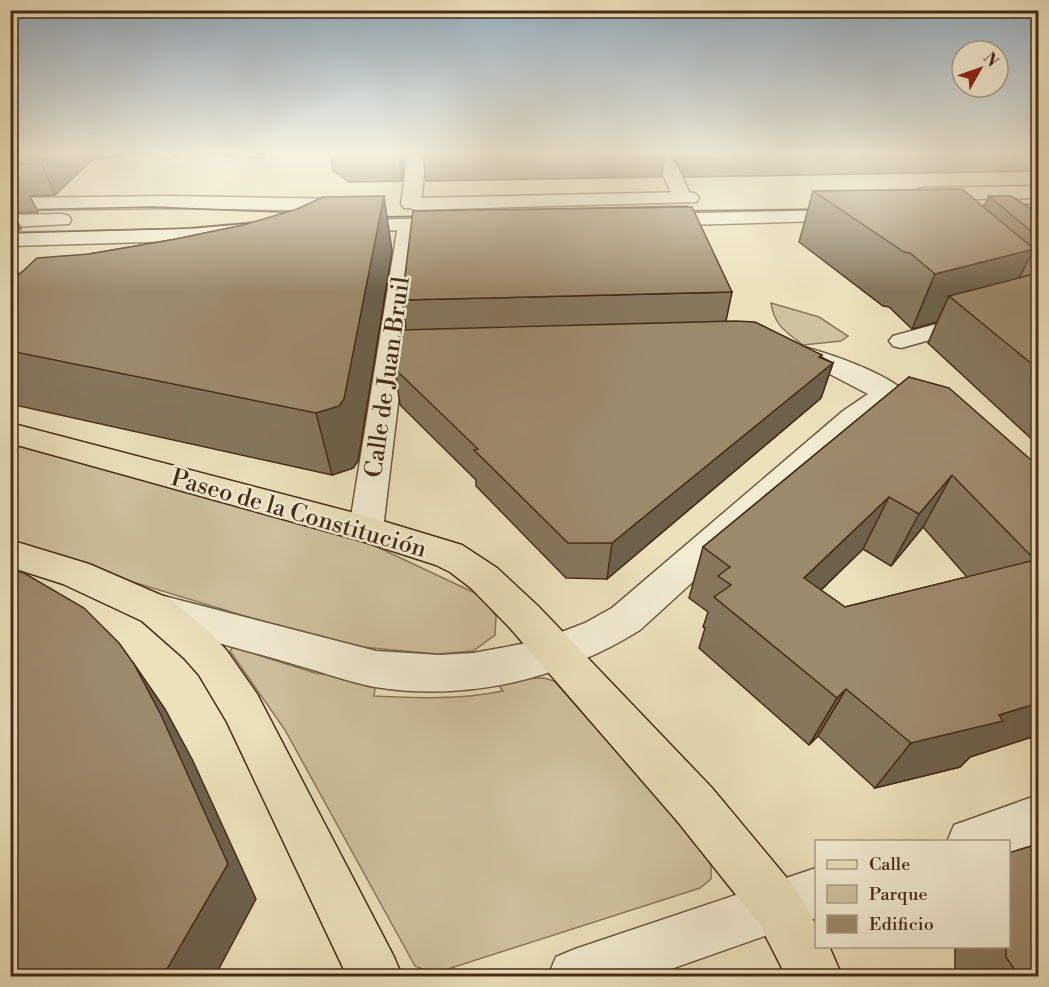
<svg xmlns="http://www.w3.org/2000/svg" width="1049" height="987" viewBox="0 0 1049 987" font-family="'Libre Bodoni',serif">
	<style>
		.green { fill: #cfc29f; stroke: #8a775b; stroke-width: 1.5 }
		.lines { fill: none; stroke-linecap: round; stroke-linejoin: round }
		.pedestrian-casing { stroke: #6f5940; stroke-width: 3 }
		.minor-casing { stroke: #6f5940; stroke-width: 3 }
		.tertiary-casing { stroke: #6f5940; stroke-width: 3 }
		.primary-casing { stroke: #462c17; stroke-width: 3 }
		.pedestrian { fill: #f2ecd3; fill-rule: evenodd }
		.minor { fill: #f2ecd3; fill-rule: evenodd }
		.tertiary { fill: #f2ecd3; fill-rule: evenodd }
		.primary { fill: #ebe1bb; fill-rule: evenodd }
		.tram { stroke: #462c17; stroke-width: 1.5 }
		.wall { fill: #86775d; stroke: #462c17; stroke-width: 1.5; fill-rule: evenodd }
		.shaded-wall { fill: #6d614c; stroke: #462c17; stroke-width: 1.5 }
		.building { fill: #9c8a6c; stroke: #462c17; stroke-width: 1.5; fill-rule: evenodd }
		.labels { text-anchor: middle; stroke-width: 5; stroke-linejoin: round; paint-order: stroke }
		.street-label { font-size: 24px; fill: #462c17; stroke: #f2ecd3 }
	</style>
	<rect width="100%" height="100%" fill="#ebe1bb"/>
	<filter id="stains"><feTurbulence type="fractalNoise" baseFrequency=".00333" numOctaves="4"/><feColorMatrix values="0 0 0 0 .2 0 0 0 0 .09 0 0 0 0 .02 0 0 0 .5 -.17"/></filter>
	<radialGradient id="worn" r=".72"><stop offset=".6" stop-color="#630" stop-opacity="0"/><stop offset="1" stop-color="#630" stop-opacity=".3"/></radialGradient>
	<path class="green" d="M771,303L819,317L848,336L841,341L803,345C786,332 774,325 771,303Z
		M10,444L358,538L473,592L486,601L496,616L495,635L473,651L437,654L340,645L11,545Z
		M233,647L315,673L376,681L374,696C417,698 459,700 503,691L495,680L544,678L554,681L705,851L711,866V879L700,888L448,969L427,971L415,966L285,730L230,651Z"/>
	<g class="lines">
		<g class="pedestrian-casing">
			<path id="pedestrian" d="M162,153H178C174,159 170,159 163,157Z
				M62,214L69,216L71,220L69,224L10,227V215Z
				M1038,296V310L901,348L893,346L889,341L893,336Z"/>
		</g>
		<g class="minor-casing">
			<path id="minor" d="M408,153H426L421,204L418,208H404L401,204Z
				M649,153H667L678,168L692,198L689,202H675L661,170Z
				M408,219L415,221L418,225L405,346L441,345L450,347L454,353L450,359L403,362L383,529L378,538L366,542L354,538L349,529L398,225L401,221Z
				M789,343C822,351 897,374 916,403L912,409L902,412L888,406L883,408L640,630C561,679 467,702 375,687C349,682 325,673 300,666C252,652 204,639 156,626L142,621L137,610L142,599L156,594L376,651L440,655L473,653L538,641L585,623L612,608L843,411L868,394L824,371L780,357L776,351L780,345Z
				M1038,795V843L1008,853V842H947L954,825Z
				M816,868V918L651,976H548L556,957L575,949Z"/>
		</g>
		<g class="tertiary-casing">
			<path id="tertiary" d="M1038,186V198L923,200L916,198L913,194L916,190L923,188Z
				M689,192L696,194L699,198L696,202L416,210L409,208L406,204L409,200L416,198Z
				M167,196L350,199L357,201L360,205L357,209L350,211L167,208L10,210V198Z
				M851,210L858,212L861,216L858,220L653,226L646,224L643,220L646,216L653,214Z
				M455,218L462,220L465,224L462,228L344,232L337,230L334,226L337,222L344,220Z
				M251,223L258,225L262,229L258,233L183,241L10,246V233L183,229Z"/>
		</g>
		<g class="primary-casing">
			<path id="primary" d="M10,423L366,516L462,545L497,568L538,606L712,788L796,889L816,925V946H829L842,976H786L760,925L678,822L510,628L471,588L450,572L436,565L362,541L10,443Z
				M10,540L89,564L170,599L212,634L227,651L257,694L394,957L402,976H347L227,722L199,675L184,658L142,621L63,584L10,567Z"/>
		</g>
		<use href="#pedestrian" class="pedestrian"/>
		<use href="#minor" class="minor"/>
		<use href="#tertiary" class="tertiary"/>
		<use href="#primary" class="primary"/>
		<path class="tram" d="M967,206L1038,204
			M10,210L154,207L301,213
			M490,210L688,206
			M679,211L823,209
			M370,217L430,216
			M10,233L193,228L271,221"/>
	</g>
	<path class="wall" d="M10,153H156L151,154L94,158L55,195L30,196L38,212L13,213L21,229L19,230L10,231Z
		M179,153H267L264,158Z
		M330,153H406L402,181L349,182L333,170Z
		M423,153H665L662,177L426,181Z
		M670,153H1038V171L685,177Z
		M813,191L984,207L989,196L1038,213V445L928,343L937,322L912,329L889,307L883,306L799,242Z
		M243,225L392,251L358,461L353,468L332,475L10,404V258L19,275L89,254L176,239Z
		M732,292L726,321L822,355L821,357L833,363L821,398L607,579L566,578L476,486V480L400,405L395,369L406,329L402,300Z
		M909,377L1038,466V735L970,757L960,767L875,788L818,736L809,745L699,648L705,628L703,627L708,612L689,598L703,547ZM923,527L967,577L845,607L821,590L863,549L891,566Z
		M955,946H1008L1038,976H955Z"/>
	<path class="shaded-wall" d="M52,153H92L94,158L55,195L41,163Z
		M263,153H267L264,158Z
		M399,153H406L402,181Z
		M384,196L392,251L358,461L353,468L332,475L316,413Z
		M10,208L21,229L19,230L10,214Z
		M1034,249L1006,303L949,296L937,322L912,329L935,274Z
		M10,258L39,312L10,342Z
		M822,355L813,379L833,363L821,398L607,579L612,543Z
		M952,475L923,527L891,566L919,514Z
		M889,497L863,549L782,628L804,578Z
		M134,664L165,709L192,759L256,899L215,976H163Z
		M846,689L818,736L809,745L837,698Z
		M1038,703V735L970,757L960,767L875,788L911,743Z"/>
	<path class="building" d="M10,153H52L41,163L10,164Z
		M962,189L1034,249L935,274L910,253L904,252L813,191Z
		M384,196L344,399L339,406L316,413L10,351V283L37,258L89,254L176,239L243,225L297,209L323,197Z
		M989,196H1011L1038,213V237Z
		M692,207L732,292L402,300L413,211Z
		M1038,273V369L949,296Z
		M735,321L755,322L822,355L819,357L833,363L612,543H568L474,450L478,449L395,369L400,330Z
		M909,377L949,388L1038,466V703L999,715L1003,721L911,743L846,689L837,698L714,597L731,585L718,576L730,567L703,547ZM952,475L1035,560L845,607L804,578L889,497L919,514Z
		M10,569L24,573L84,608L119,643L134,664L161,715L228,864L163,976H10Z
		M1038,844V976H1019L1006,957V946H1008V853Z"/>
	<linearGradient id="sky" x2="0" y2="1"><stop stop-color="#93adc0"/><stop offset="0.53" stop-color="#f6f2e0"/><stop offset="1" stop-color="#f6f2e0" stop-opacity="0"/></linearGradient>
	<rect width="1049" height="291" fill="url(#sky)"/>
	<g class="labels">
		<g class="street-label">
			<text transform="translate(387 377) rotate(-82)" y="8">Calle de Juan Bruil</text>
			<text transform="translate(299 513) rotate(16)" y="8">Paseo de la Constitución</text>
		</g>
	</g>
	<rect width="1049" height="987" fill="none" stroke="#ebe1bb" stroke-width="36"/>
	<rect x="12" y="12" width="1025" height="963" fill="none" stroke="#462c17" stroke-width="3"/>
	<rect x="18" y="18" width="1013" height="951" fill="none" stroke="#462c17" stroke-width="1.5"/>
	<rect x="815" y="840" width="195" height="108" fill="#f2ecd3" stroke="#ad9f88" stroke-width="1.5"/>
	<rect x="827" y="860" width="30" height="9" fill="#ebe1bb" stroke="#ad9f88" stroke-width="1.5"/>
	<text x="869" y="870" font-size="18" fill="#462c17">Calle</text>
	<rect x="827" y="885" width="30" height="18" fill="#cfc29f" stroke="#ad9f88" stroke-width="1.5"/>
	<text x="869" y="900" font-size="18" fill="#462c17">Parque</text>
	<rect x="827" y="915" width="30" height="18" fill="#9c8a6c" stroke="#ad9f88" stroke-width="1.5"/>
	<text x="869" y="930" font-size="18" fill="#462c17">Edificio</text>
	<g transform="translate(980 69) rotate(50)"><circle r="28" fill="#f2ecd3" stroke="#ad9f88" stroke-width="1.5"/>
	<path d="M0-4.5L10 22L0 15L-10 22Z" fill="#8f2418"/>
	<text y="-9" font-size="16" font-weight="bold" text-anchor="middle" fill="#462c17">N</text>
	</g>
	<rect width="100%" height="100%" filter="url(#stains)"/>
	<rect width="100%" height="100%" fill="url(#worn)"/>
</svg>
